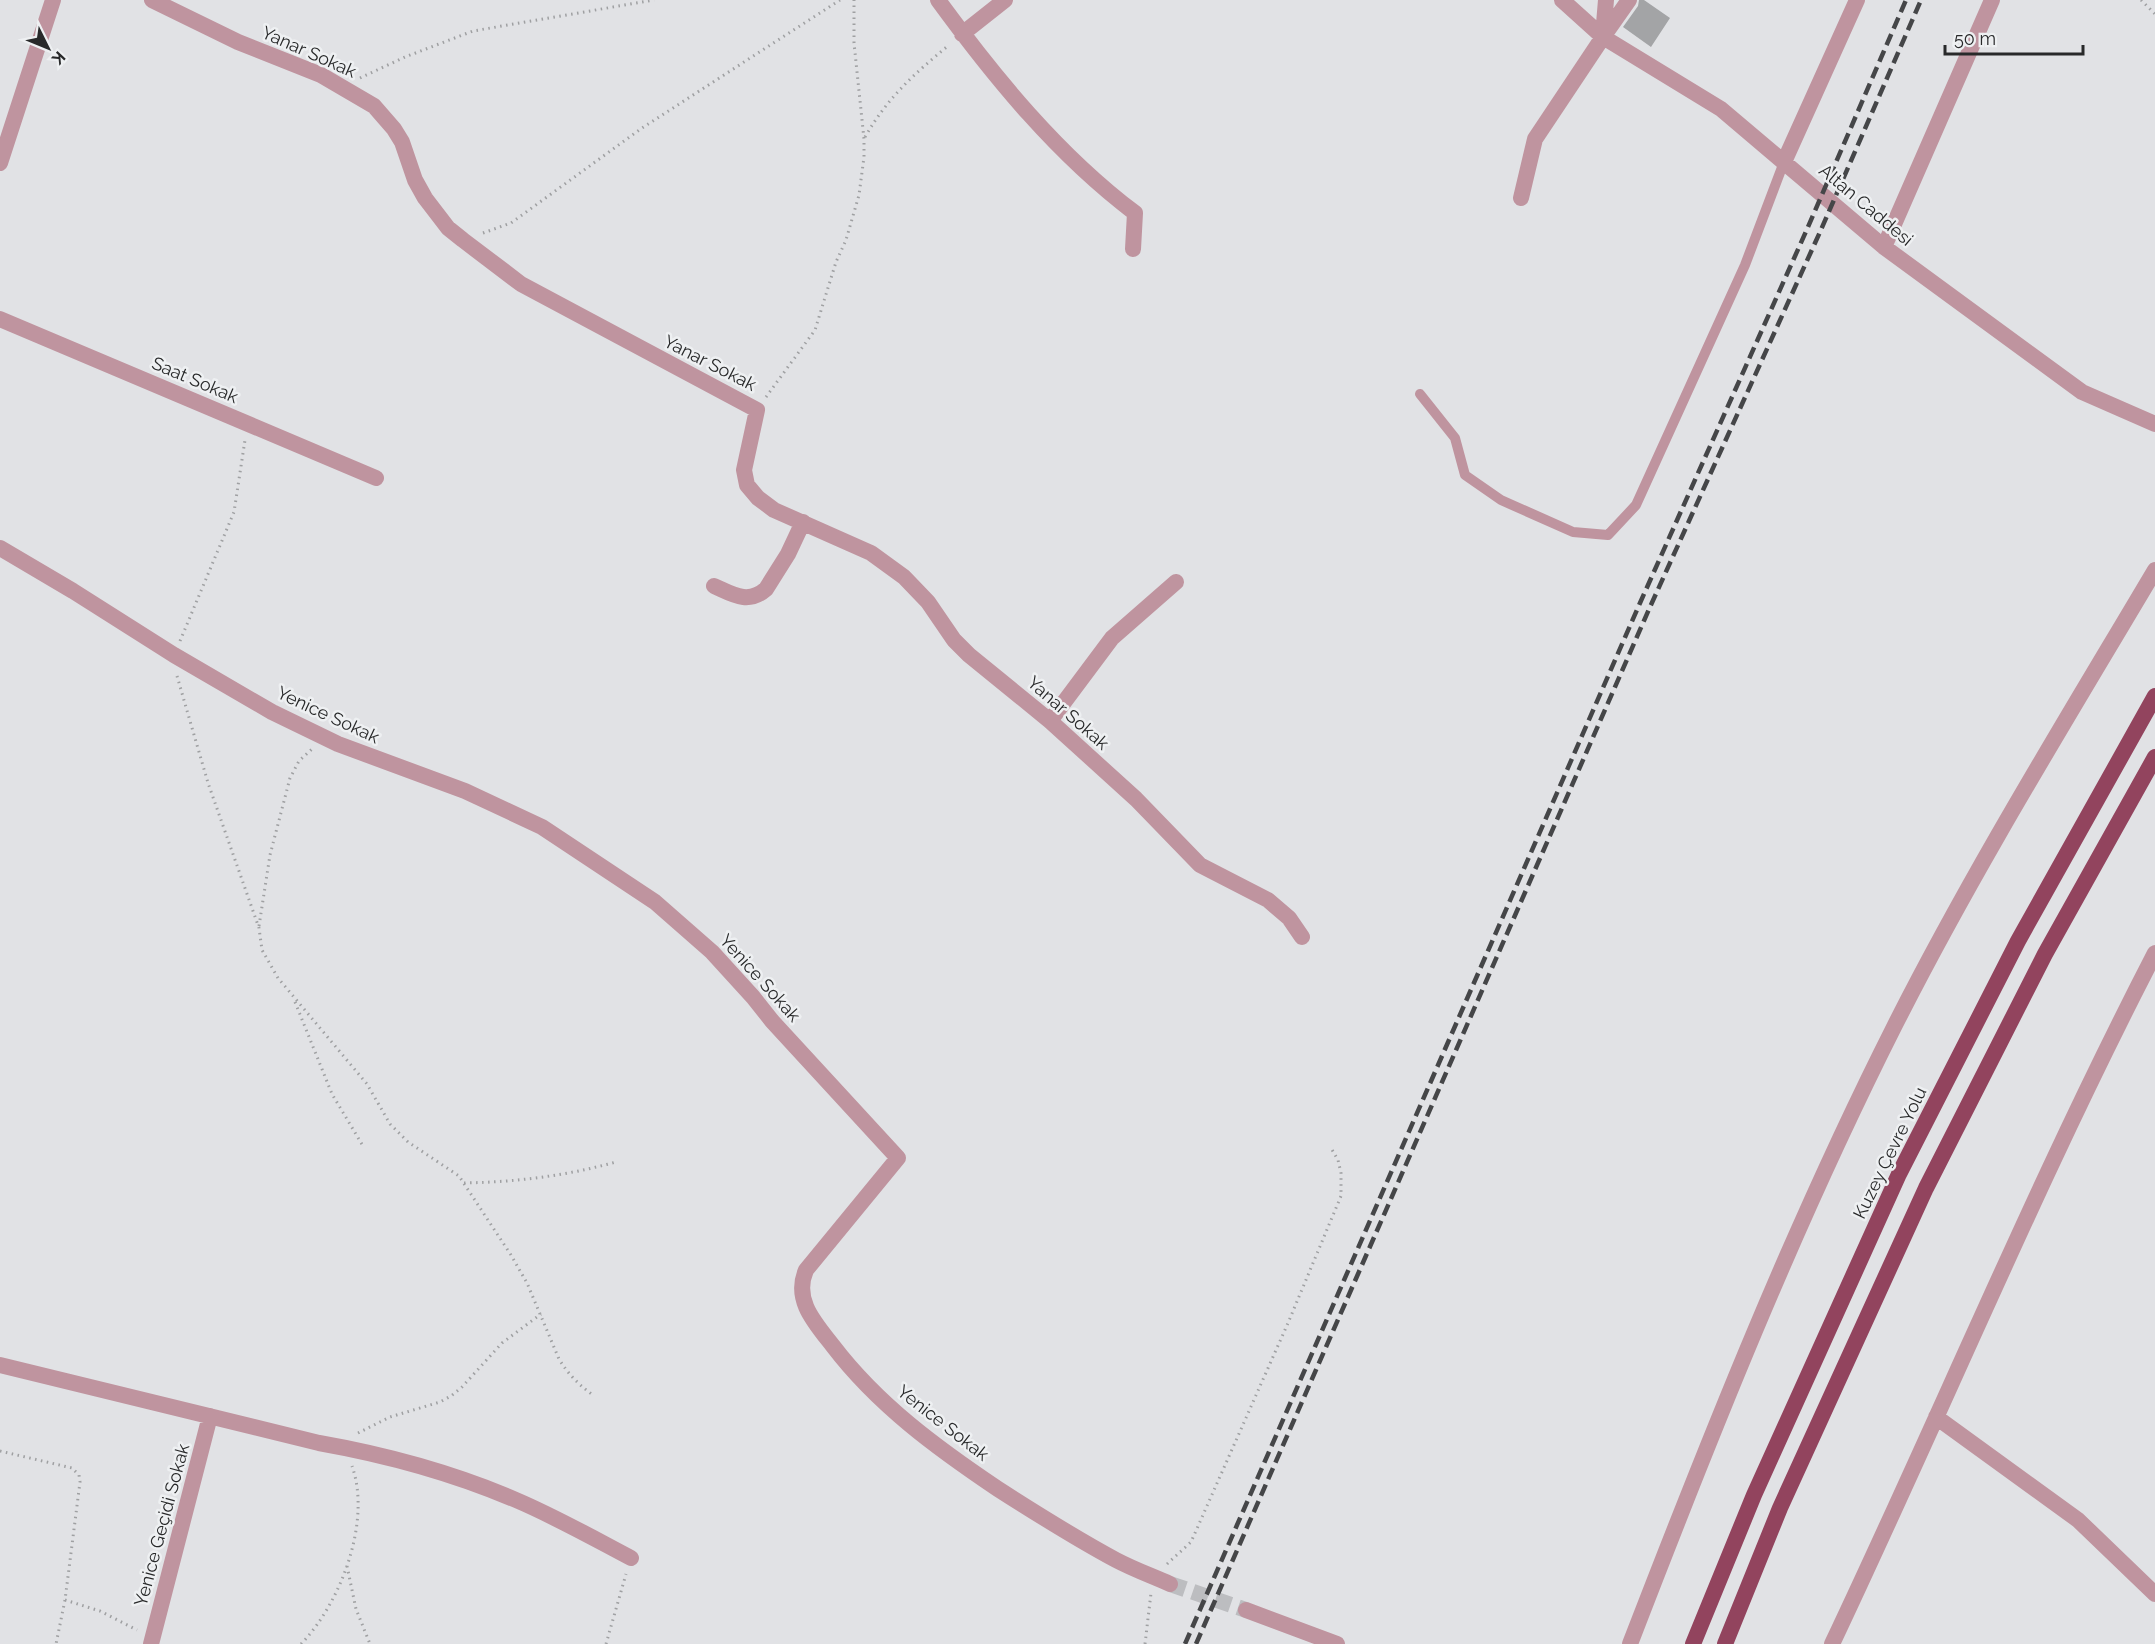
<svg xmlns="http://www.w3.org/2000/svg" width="2155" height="1644" viewBox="0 0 2155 1644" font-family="Raleway,sans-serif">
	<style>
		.building { fill: #a3a4a6 }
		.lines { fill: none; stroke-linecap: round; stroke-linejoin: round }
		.minor-tunnel { stroke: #bcbdc0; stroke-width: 16; stroke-dasharray: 16 8; stroke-linecap: butt }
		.path { stroke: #9fa0a2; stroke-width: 3; stroke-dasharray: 1.5 4.5; stroke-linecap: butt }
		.service { stroke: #bf949f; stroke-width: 10 }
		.minor { stroke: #bf949f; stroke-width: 16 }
		.tertiary { stroke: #bf949f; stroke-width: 16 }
		.trunk { stroke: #92445e; stroke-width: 16 }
		.rail { stroke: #454648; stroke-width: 4.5; stroke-dasharray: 12 6; stroke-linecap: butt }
		.labels { text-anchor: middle; stroke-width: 5; stroke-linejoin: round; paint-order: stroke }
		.street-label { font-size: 18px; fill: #28292a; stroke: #eef0f2 }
	</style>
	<rect width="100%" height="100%" fill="#e1e2e5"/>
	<path class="building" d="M1639,0H1644L1670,18L1651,47L1623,27L1638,6Z"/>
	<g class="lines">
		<path class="minor-tunnel" d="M1170,1584L1246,1610"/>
		<path class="path" d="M2141,0L2155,14
			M360,78L405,57L473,31L654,0
			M865,137C888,97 914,74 949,45
			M483,233L511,223L642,128L840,0
			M766,397L815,330L836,262L846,240L859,195L864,157V139L854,43V0
			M180,641L234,512L245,440
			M177,676L208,783L259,928L262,950L278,978L367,1084L390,1124L408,1142L459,1176L511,1255L527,1283L559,1359C568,1374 579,1385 593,1395
			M259,926L270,855L290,778L299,761L312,749
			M295,1002L332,1094L363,1146
			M464,1183C516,1182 565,1176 616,1162
			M358,1433L390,1417L440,1402L451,1396L462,1387L502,1343L541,1314
			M0,1451L72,1468L79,1475L80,1482L65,1600L56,1644
			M1167,1564L1191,1542L1288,1323L1341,1196V1173L1338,1160L1331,1148
			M347,1566L356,1609L370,1644
			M65,1600L100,1611L137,1630
			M301,1644C340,1604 372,1522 352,1466
			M606,1644L626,1574
			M1145,1644L1151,1593"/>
		<path class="service" d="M1420,394L1455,438L1465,475L1501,500L1573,532L1608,535L1636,505L1745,265L1784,162"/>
		<path class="minor" d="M152,0L238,42L321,75L374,106L394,129L402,142L415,180L425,198L448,228L463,240L521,284L757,410L744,470L747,485L758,498L774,510L871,553L904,577L928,602L954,640L969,655L1050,721L1136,799L1200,865L1268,900L1289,918L1302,937
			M938,0C995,78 1058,155 1135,213L1133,249
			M1562,0L1603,37L1721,109L1884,247L2082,392L2155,424
			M962,34L1005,0
			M1603,36L1606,0
			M1784,162L1857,0
			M1521,198L1535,139L1603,37L1629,0
			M1884,247L1992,0
			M0,319L376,478
			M0,548L73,591L174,655L272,712L338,744L465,791L542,827L655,902L712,952L753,997L772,1021L898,1158L806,1270C793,1300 815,1323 833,1346C878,1405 937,1448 998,1489C1037,1514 1075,1538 1116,1560C1133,1569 1152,1576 1170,1584
			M714,586C732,594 748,605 766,589L788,554L803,522
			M1050,721L1112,638L1176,582
			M0,1365L319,1443C387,1455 453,1473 516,1500C556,1517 593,1538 631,1558
			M1936,1417L2078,1520L2155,1594
			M1246,1610L1337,1644
			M151,1644L210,1416
			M1630,1644C1711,1434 1794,1225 1895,1025C1974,869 2066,720 2155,570
			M1832,1644C1941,1414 2038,1179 2155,953"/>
		<path class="tertiary" d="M0,163L53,0"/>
		<path class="trunk" d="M1693,1644L1754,1495L1899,1174L2018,941L2155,696
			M1725,1644L1780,1508L1926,1188L2045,954L2155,757"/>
		<path class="rail" d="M1185,1644L1640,603L1808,227L1906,0
			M1196,1644L1650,607L1820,232L1921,0"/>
	</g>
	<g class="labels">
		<g class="street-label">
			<text transform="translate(309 52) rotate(24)" y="6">Yanar Sokak</text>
			<text transform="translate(1866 205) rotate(40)" y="6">Altan Caddesi</text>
			<text transform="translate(710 363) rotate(27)" y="6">Yanar Sokak</text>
			<text transform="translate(195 380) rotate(23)" y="6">Saat Sokak</text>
			<text transform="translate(1068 713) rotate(41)" y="6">Yanar Sokak</text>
			<text transform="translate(328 715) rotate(25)" y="6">Yenice Sokak</text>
			<text transform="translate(760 978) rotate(48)" y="6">Yenice Sokak</text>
			<text transform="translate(1890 1153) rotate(-64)" y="6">Kuzey Çevre Yolu</text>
			<text transform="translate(943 1423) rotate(38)" y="6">Yenice Sokak</text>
			<text transform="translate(162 1525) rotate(-75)" y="6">Yenice Geçidi Sokak</text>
		</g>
	</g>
	<g transform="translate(48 48) rotate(133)" stroke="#eef0f2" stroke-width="4.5" paint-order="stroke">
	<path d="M0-4.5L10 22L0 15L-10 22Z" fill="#28292a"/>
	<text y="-9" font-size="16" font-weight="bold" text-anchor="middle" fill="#28292a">K</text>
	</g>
	<path d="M1945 45v9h138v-9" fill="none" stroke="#28292a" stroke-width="3"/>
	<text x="1954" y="45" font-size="18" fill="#28292a" stroke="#eef0f2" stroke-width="4.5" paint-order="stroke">50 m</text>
</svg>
